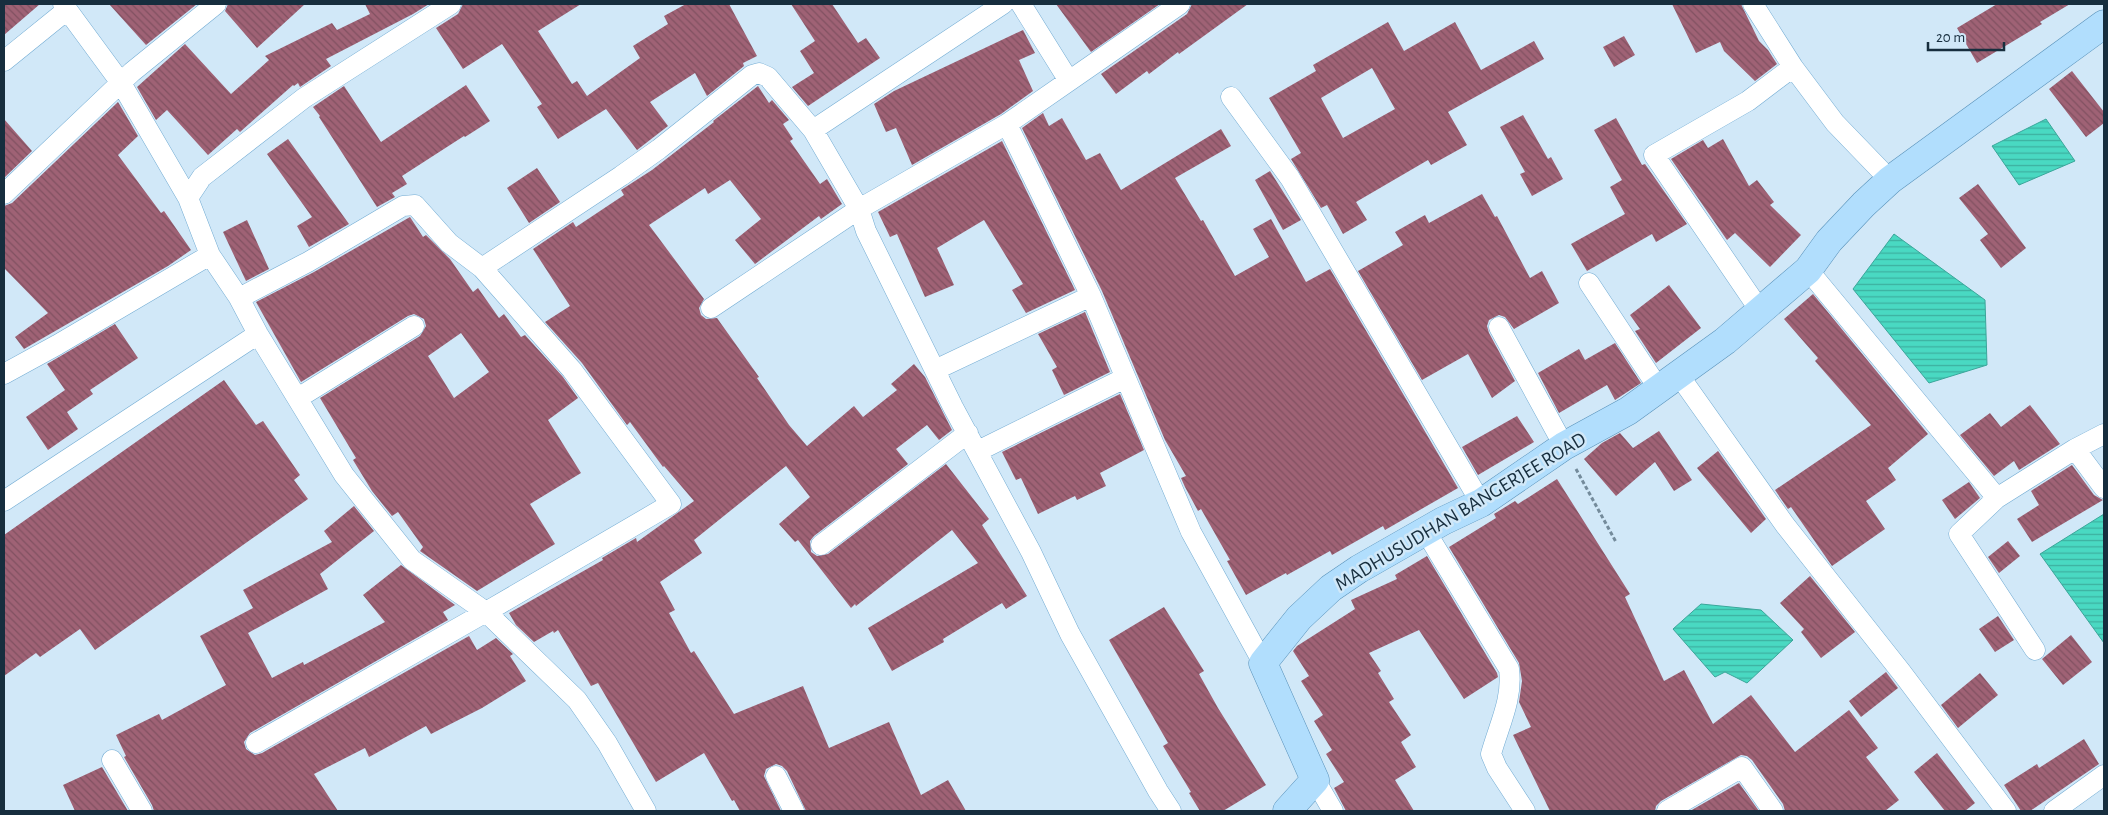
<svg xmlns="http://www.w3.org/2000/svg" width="2108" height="815" viewBox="0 0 2108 815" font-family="'Alegreya Sans',sans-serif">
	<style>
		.water { fill: url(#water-rules); stroke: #3aa69a }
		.building { fill: url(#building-back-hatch); fill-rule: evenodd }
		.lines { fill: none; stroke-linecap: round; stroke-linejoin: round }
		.street-casing { stroke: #73acd3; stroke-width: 21 }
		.primary-casing { stroke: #5992ba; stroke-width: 29 }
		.path { stroke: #748b9b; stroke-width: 3; stroke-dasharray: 4 2.5; stroke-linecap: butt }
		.street { stroke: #fff; stroke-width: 20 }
		.primary { stroke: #b1defd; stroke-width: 28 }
		.labels { text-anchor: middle; stroke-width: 5; stroke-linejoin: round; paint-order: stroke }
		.street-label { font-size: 20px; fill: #172e3e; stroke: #d1e8f8 }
	</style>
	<defs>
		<pattern id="water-rules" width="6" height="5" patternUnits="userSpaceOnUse" patternTransform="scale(1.25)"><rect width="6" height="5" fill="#49d9c2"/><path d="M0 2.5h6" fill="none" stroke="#3cb09f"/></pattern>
		<pattern id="building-back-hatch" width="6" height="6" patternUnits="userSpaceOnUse" patternTransform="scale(1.25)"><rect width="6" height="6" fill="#9f6275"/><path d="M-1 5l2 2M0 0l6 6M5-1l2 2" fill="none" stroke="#815161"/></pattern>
	</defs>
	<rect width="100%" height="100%" fill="#d1e8f8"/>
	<path class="water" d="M2046,119L2075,161L2019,185L1992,146Z
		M1894,234L1985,300L1987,365L1929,383L1853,289Z
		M2104,514V643L2040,554Z
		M1701,604L1761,610L1793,640L1747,683L1725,672L1715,677L1673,629Z"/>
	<path class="building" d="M4,4H40L4,35Z
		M109,4H197L146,45Z
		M228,4H305L257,48L225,11Z
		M365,4H429L413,14L326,59L331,66L300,87L298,83L294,86L293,85L240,132L237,129L208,155L167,110L156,120L137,87L185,44L231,94L269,60L265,56L332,23L337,30L370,14Z
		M463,4H581L538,31L572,84L577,81L587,96L640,58L633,46L668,24L664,16L686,4H729L757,56L743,63L744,66L707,96L695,73L650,102L668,126L637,150L606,109L558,139L537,107L542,104L502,44L463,69L436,28L458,14Z
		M791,4H832L858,43L866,38L880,58L808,106L792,87L814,73L800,51L815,41Z
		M1056,4H1160L1091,52Z
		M1192,4H1248L1179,54L1178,52L1149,74L1147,71L1116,94L1101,74L1187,14Z
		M1672,4H1741L1759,41L1768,50L1777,64L1755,81L1724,51L1720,42L1696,53Z
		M1997,4H2070L2040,22L2042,24L1977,63L1957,28Z
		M1388,22L1404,51L1455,22L1481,70L1534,41L1544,59L1448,112L1467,145L1431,165L1428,160L1356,202L1367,220L1343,234L1327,205L1321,208L1291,159L1301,153L1269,98L1316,71L1313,65ZM1372,68L1395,109L1343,138L1321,98Z
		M1023,30L1035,53L1019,60L1033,91L1001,114L912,165L896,128L886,132L874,104L894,91Z
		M1624,36L1635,55L1614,67L1603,47Z
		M2072,71L2104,112V123L2086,137L2049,89Z
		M466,85L490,121L465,137L464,136L402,176L407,184L392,193L395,197L377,207L319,117L320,116L313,107L344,86L381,142Z
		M758,86L769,103L772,100L789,120L783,124L793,139L790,141L820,184L827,179L842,204L821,219L819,216L755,264L735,240L761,219L730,180L708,194L705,188L649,225L704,299L699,308L701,315L706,319L717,318L759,377L757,378L789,425L807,446L854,406L863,417L897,390L891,384L914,364L925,377L952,430L939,440L927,425L896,449L908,464L814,536L810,541L811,552L817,556L828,554L946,464L989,519L982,525L1027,596L1006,609L1002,603L943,639L944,642L892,671L868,628L978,563L952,530L856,606L855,604L851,608L798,540L795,542L779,524L810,497L786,466L694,540L702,553L660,582L675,610L669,613L691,653L694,651L734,714L803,686L829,748L889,722L921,795L948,780L966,811H806L787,771L782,766L776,764L766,769L764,776L781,811H740L734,800L732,801L704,753L656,782L598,683L591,686L558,630L554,633L553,631L534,642L516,625L509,613L603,560L602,558L636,538L637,542L694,501L664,466L663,467L630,422L627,425L582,363L545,322L570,306L533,249L573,222L576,227L624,195L621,190L652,170L714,122L713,121Z
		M118,102L138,136L118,155L161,213L164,211L191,250L168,266L24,349L15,337L48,313L4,268V206L12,203Z
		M1043,113L1049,126L1062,118L1086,160L1100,153L1121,190L1221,129L1231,146L1175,178L1201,221L1203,220L1235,276L1269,257L1253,229L1271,219L1306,282L1330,269L1458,488L1385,530L1383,526L1332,555L1330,551L1287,575L1286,573L1246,595L1227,561L1230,560L1201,509L1198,511L1185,487L1181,478L1186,476L1165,440L1102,291L1022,128Z
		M1523,115L1548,159L1551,157L1563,179L1532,196L1520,174L1525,172L1500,127Z
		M1616,118L1642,165L1645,164L1687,224L1656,242L1652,234L1587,271L1571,244L1625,214L1610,187L1622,180L1594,130Z
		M4,119L32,151L4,178Z
		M288,139L349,224L309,247L297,226L312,217L267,154Z
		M1723,139L1749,186L1757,180L1774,202L1770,205L1801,235L1770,267L1735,233L1727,240L1671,159L1703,140L1708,148Z
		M1002,141L1075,290L1026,313L1012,290L1023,284L984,220L937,248L954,285L925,297L897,234L890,237L878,212Z
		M537,168L560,202L529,223L507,188Z
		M1270,171L1301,220L1283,230L1255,180Z
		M1978,184L2026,248L2001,268L1980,240L1988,234L1959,198Z
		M1482,194L1495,217L1497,216L1530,278L1542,271L1559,303L1514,329L1505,317L1499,315L1489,320L1487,326L1489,333L1515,381L1492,398L1468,354L1422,380L1358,271L1403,245L1395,232L1425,215L1429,223Z
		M410,217L423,237L426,235L450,259L473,292L478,288L499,318L504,314L521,337L525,335L563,377L578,398L548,420L581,473L530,504L555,544L477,591L420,551L423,547L398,512L392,516L372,491L353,460L356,458L320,398L420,336L426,326L424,319L414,314L408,316L301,382L256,302L314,272ZM461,333L489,372L454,398L428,356Z
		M247,220L269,269L246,281L223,232Z
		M1669,285L1701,328L1656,363L1635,331L1640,329L1630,315Z
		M1813,294L1928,434L1888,468L1896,480L1866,501L1885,529L1832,566L1791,507L1788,509L1775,490L1871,425L1815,361L1818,358L1784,319Z
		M1085,312L1110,372L1064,395L1052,370L1057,367L1038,334Z
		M115,324L138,358L90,390L93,394L67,412L78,429L48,450L26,417L65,390L47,364Z
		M1615,343L1641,383L1615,400L1607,385L1559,413L1538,373L1579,349L1585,360Z
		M224,380L256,425L263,421L300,475L294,480L308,499L95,650L80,629L40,657L36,653L4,676V535Z
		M1120,394L1144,450L1100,473L1106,486L1077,500L1075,496L1038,514L1021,478L1016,480L1002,452Z
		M2030,405L2060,444L2019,470L2014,461L1994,476L1960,435L1990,413L2001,427Z
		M1517,416L1534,442L1478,475L1462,447Z
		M1659,431L1692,480L1674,491L1655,462L1616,496L1584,459L1602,443L1620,433L1633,448Z
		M1718,451L1766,519L1751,533L1697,468Z
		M2072,465L2094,495L2103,500L2032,542L2017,519L2039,505L2031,491Z
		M1557,479L1630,594L1625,597L1664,681L1684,670L1713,724L1751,695L1795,752L1849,710L1878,748L1866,757L1899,800L1885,811H1785L1783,804L1752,760L1747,756L1741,755L1661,801L1656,806L1655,811H1550L1513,735L1531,727L1519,702L1522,681L1519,663L1449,547L1496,518L1494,514L1515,501L1518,504Z
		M1969,482L1980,498L1955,519L1942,500Z
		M354,506L374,531L320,574L328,589L248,633L272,678L303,662L304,665L385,622L363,595L401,565L455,605L443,612L448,620L250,733L244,742L246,749L255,755L262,753L469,636L477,650L496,638L513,654L510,656L526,681L482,708L431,734L426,726L369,757L365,748L314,774L338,811H154L152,805L124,757L126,756L116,735L159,714L162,720L226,685L200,636L253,608L243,590L332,542L324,531Z
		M2008,541L2020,556L1999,573L1988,557Z
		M1427,556L1497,673L1498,677L1464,699L1419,630L1369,653L1381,671L1378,673L1394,699L1389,702L1411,735L1401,742L1416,767L1395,780L1414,811H1346L1334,788L1344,782L1326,754L1332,750L1314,721L1323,715L1301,681L1309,676L1293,651L1297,646L1355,609L1351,600L1397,579L1395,575Z
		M1810,576L1855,632L1821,658L1801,632L1804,629L1780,603Z
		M1164,607L1204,671L1199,674L1218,708L1266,785L1223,811H1200L1189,793L1191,792L1163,746L1168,743L1109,640Z
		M1998,616L2014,640L1995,652L1979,629Z
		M2071,635L2092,662L2063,685L2042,659Z
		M1886,672L1898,688L1861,717L1849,701Z
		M1980,673L1998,695L1958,728L1941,705Z
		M2084,739L2099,764L2030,811H2021L2004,785L2037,764L2039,768Z
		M1937,753L1975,803L1965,811H1945L1914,772Z
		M102,767L128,811H75L63,785Z
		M1739,783L1759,811H1690Z"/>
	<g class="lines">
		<g class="street-casing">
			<path id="street" d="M63,4L121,83L188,198
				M1003,4L813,130L859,209L866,231L953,407L1031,552L1070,634L1158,791L1171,811
				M1753,4L1793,67
				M4,61L67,10
				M1069,81L1180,4
				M1231,97L1290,178L1481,503
				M1007,124L1091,296L1191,532L1263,663
				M4,194L132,72L216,4
				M210,255L239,298L258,334L344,475L412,560L486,612L671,504L572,370L482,268L449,243L415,205L403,206L308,262L239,298
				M482,268L621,176L659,149L752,75L759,73L768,77L813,130
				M1808,270L1997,498L2075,449L2104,434
				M1589,283L1659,389
				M711,308L859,209L1007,124L1069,81L1021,4
				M1761,312L1654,155L1748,101L1793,67L1835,123L1890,180
				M1499,327L1564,446
				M935,370L1091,296
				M4,374L57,345L210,255L188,198L202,177L304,98L451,4
				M1678,374L1785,525L1902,673L2006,811
				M298,398L414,326
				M2075,449L2104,488
				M978,451L1125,378
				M1997,498L1959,534L2035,650
				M4,501L258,334
				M1426,532L1509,669C1513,699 1499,725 1491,754L1497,768L1525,811
				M821,545L968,433
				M256,743L486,612L577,700L607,743L646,811
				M112,760L142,811
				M776,776L794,811
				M1315,780L1333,811
				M1667,811L1742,767L1773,811
				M2054,811L2104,775"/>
		</g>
		<g class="primary-casing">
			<path id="primary" d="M1287,811L1315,780L1263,663L1299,618L1331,588L1359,569L1443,521L1481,503L1564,446L1628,411L1725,341L1808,270L1829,241L1864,204L1890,180L2104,24"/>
		</g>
		<path class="path" d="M1576,469L1616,542"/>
		<use href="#street" class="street"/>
		<use href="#primary" class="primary"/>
	</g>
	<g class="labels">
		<g class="street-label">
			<text transform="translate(1460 511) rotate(-31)" y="7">MADHUSUDHAN BANGERJEE ROAD</text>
		</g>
	</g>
	<rect width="2108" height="815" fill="none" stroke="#172e3e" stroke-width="10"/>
	<path d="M1928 42v8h76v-8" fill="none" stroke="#172e3e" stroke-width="2.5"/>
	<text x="1936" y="42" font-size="15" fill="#172e3e" stroke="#d1e8f8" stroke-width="4" paint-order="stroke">20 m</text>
</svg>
